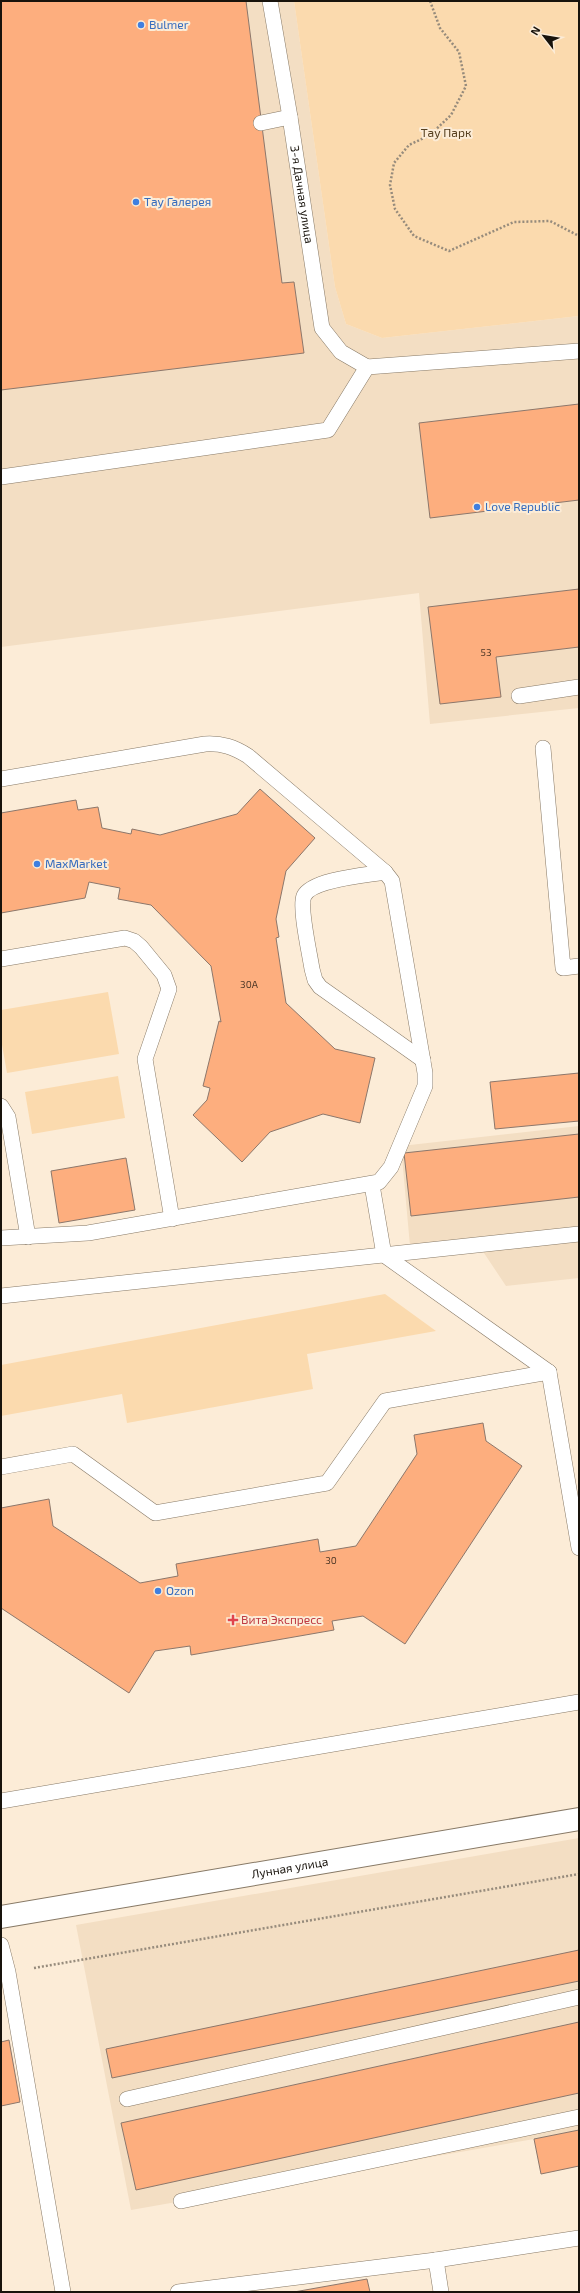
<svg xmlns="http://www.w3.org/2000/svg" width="580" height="2293" viewBox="0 0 580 2293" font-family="'Exo 2',sans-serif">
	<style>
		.built { fill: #f3dec3 }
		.green { fill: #fbdaae }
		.building { fill: #fdae7e; stroke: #8c776b }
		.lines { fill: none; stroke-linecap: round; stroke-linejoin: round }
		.service-casing { stroke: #877966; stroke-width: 16 }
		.tertiary-casing { stroke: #877966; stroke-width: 24 }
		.path { stroke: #968b7c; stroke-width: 2.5; stroke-dasharray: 2 2; stroke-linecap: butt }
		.service { stroke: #fff; stroke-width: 15 }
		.tertiary { stroke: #fff; stroke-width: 22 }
		.shop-dot { fill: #3f7fe0; stroke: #fcecd7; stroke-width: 1.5 }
		.health-dot { fill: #e0444e; stroke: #fcecd7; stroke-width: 1.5 }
		.labels { text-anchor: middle; stroke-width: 4; stroke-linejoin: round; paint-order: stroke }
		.number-label { font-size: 10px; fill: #513a28 }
		.shop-label { font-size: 12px; fill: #366cbe; stroke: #fcecd7; text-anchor: start }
		.park-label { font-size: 12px; fill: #574020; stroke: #fcecd7 }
		.street-label { font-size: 12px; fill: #18130c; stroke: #fcecd7 }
		.health-label { font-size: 12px; fill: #be3a42; stroke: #fcecd7; text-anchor: start }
	</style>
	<rect width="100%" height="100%" fill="#fcecd7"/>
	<path class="built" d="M1,1H294L335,287L346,324L382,338L579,316V708L430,724L419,593L1,647Z
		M579,1126V1278L506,1286L476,1241L410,1246L401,1146Z
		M579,1838V2166L541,2174L534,2139L131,2210L76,1925Z"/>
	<path class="green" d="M294,1H579V316L382,338L346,324L335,287Z
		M108,992L119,1054L7,1073L1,1039V1010Z
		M118,1076L125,1118L32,1134L25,1092Z
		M385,1294L436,1331L307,1354L313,1389L127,1423L122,1394L1,1416V1365Z"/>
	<path class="building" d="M1,1H246L282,283L294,282L304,353L1,390Z
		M579,404V500L430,518L419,423Z
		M579,589V647L496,657L501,697L440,704L428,607Z
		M260,789L315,838L286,871L276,919L279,937L276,938L286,1003L335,1049L375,1058L360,1123L323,1114L270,1132L242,1162L193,1115L207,1100L210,1088L203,1086L219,1021L221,1022L211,966L151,905L118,899L120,888L89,882L85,898L1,913V813L76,800L78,810L98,807L102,828L131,834L132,829L160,835L237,814Z
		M579,1073V1121L495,1129L490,1082Z
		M579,1134V1197L411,1216L404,1153Z
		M126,1158L135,1210L59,1223L51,1171Z
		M483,1423L486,1441L522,1466L405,1644L363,1616L332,1621L334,1630L191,1655L190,1646L155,1651L129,1693L1,1608V1508L49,1499L53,1526L140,1583L178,1576L176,1564L318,1539L320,1552L356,1546L417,1454L414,1435Z
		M579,1950V1981L112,2078L106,2049Z
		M579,2022V2093L136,2190L121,2123Z
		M9,2040L20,2102L1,2106V2042Z
		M579,2130V2166L541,2174L534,2139Z
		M367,2279L370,2292H294Z"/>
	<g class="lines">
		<g class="service-casing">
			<g id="service">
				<path id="s1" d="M270,1L290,117L322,328L341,352L367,367"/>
				<path d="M261,123L290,117"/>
				<path d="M367,367L579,351"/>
				<path d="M1,477L328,430L367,367"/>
				<path d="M519,696L579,687"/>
				<path d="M543,748L563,968L579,966"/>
				<path d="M1,779L205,744C222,743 234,747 248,756L385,872L392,881L425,1073V1086L391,1167L379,1182L88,1233L1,1238"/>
				<path d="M385,872C368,875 312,879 304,896C299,907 310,955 312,969L315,980L320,987L423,1060"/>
				<path d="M1,959L125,938L134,941L141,947L164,975L169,989L145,1059L172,1219"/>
				<path d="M1,1106L8,1117L28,1237"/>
				<path d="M372,1185L384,1255L549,1372L579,1548"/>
				<path d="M1,1296L579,1234"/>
				<path d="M1,1467L73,1454L155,1513L327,1483L385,1401L549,1372"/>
				<path d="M1,1801L579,1702"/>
				<path d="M1,1945L8,1972L63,2292"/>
				<path d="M127,2099L579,1997"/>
				<path d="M181,2201L579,2117"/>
				<path d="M436,2260L579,2238"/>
				<path d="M178,2292L436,2260L441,2292"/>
			</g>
		</g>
		<g class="tertiary-casing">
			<g id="tertiary">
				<path id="s2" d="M1,1917L579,1819"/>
			</g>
		</g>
		<path class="path" d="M430,1L440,28L459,52L466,86L451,115L430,135L409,145L394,163L390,185L395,209L414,236L449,251L514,222L550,221L579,236
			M34,1968L579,1874"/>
		<use href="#service" class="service"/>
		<use href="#tertiary" class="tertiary"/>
	</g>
	<g class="shop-dot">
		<circle cx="141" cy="25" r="4"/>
		<circle cx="136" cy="202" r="4"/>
		<circle cx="477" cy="507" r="4"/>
		<circle cx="37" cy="864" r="4"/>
		<circle cx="158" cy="1591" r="4"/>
	</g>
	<path class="health-dot" d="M231 1614h4v4h4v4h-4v4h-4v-4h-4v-4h4z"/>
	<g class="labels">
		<g class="number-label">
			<text x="486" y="656">53</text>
			<text x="249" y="988">30А</text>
			<text x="331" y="1564">30</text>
		</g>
		<g class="shop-label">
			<text x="149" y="29">Bulmer</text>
			<text x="144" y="206">Тау Галерея</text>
			<text x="485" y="511">Love Republic</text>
			<text x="45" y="868">MaxMarket</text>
			<text x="166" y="1595">Ozon</text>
		</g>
		<g class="park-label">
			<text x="446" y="137">Тау Парк</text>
		</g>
		<g class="street-label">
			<text dy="4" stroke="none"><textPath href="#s1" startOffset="196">3-я Дачная улица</textPath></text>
			<text dy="4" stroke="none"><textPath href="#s2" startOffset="293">Лунная улица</textPath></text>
		</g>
		<g class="health-label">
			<text x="241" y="1624">Вита Экспресс</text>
		</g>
	</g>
	<rect width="580" height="2293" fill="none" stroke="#18130c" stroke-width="4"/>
	<g transform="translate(544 36) rotate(301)" stroke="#fcecd7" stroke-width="3" paint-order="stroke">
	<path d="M0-3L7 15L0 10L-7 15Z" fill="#18130c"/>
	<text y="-6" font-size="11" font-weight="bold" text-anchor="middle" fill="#18130c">N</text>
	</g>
</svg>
